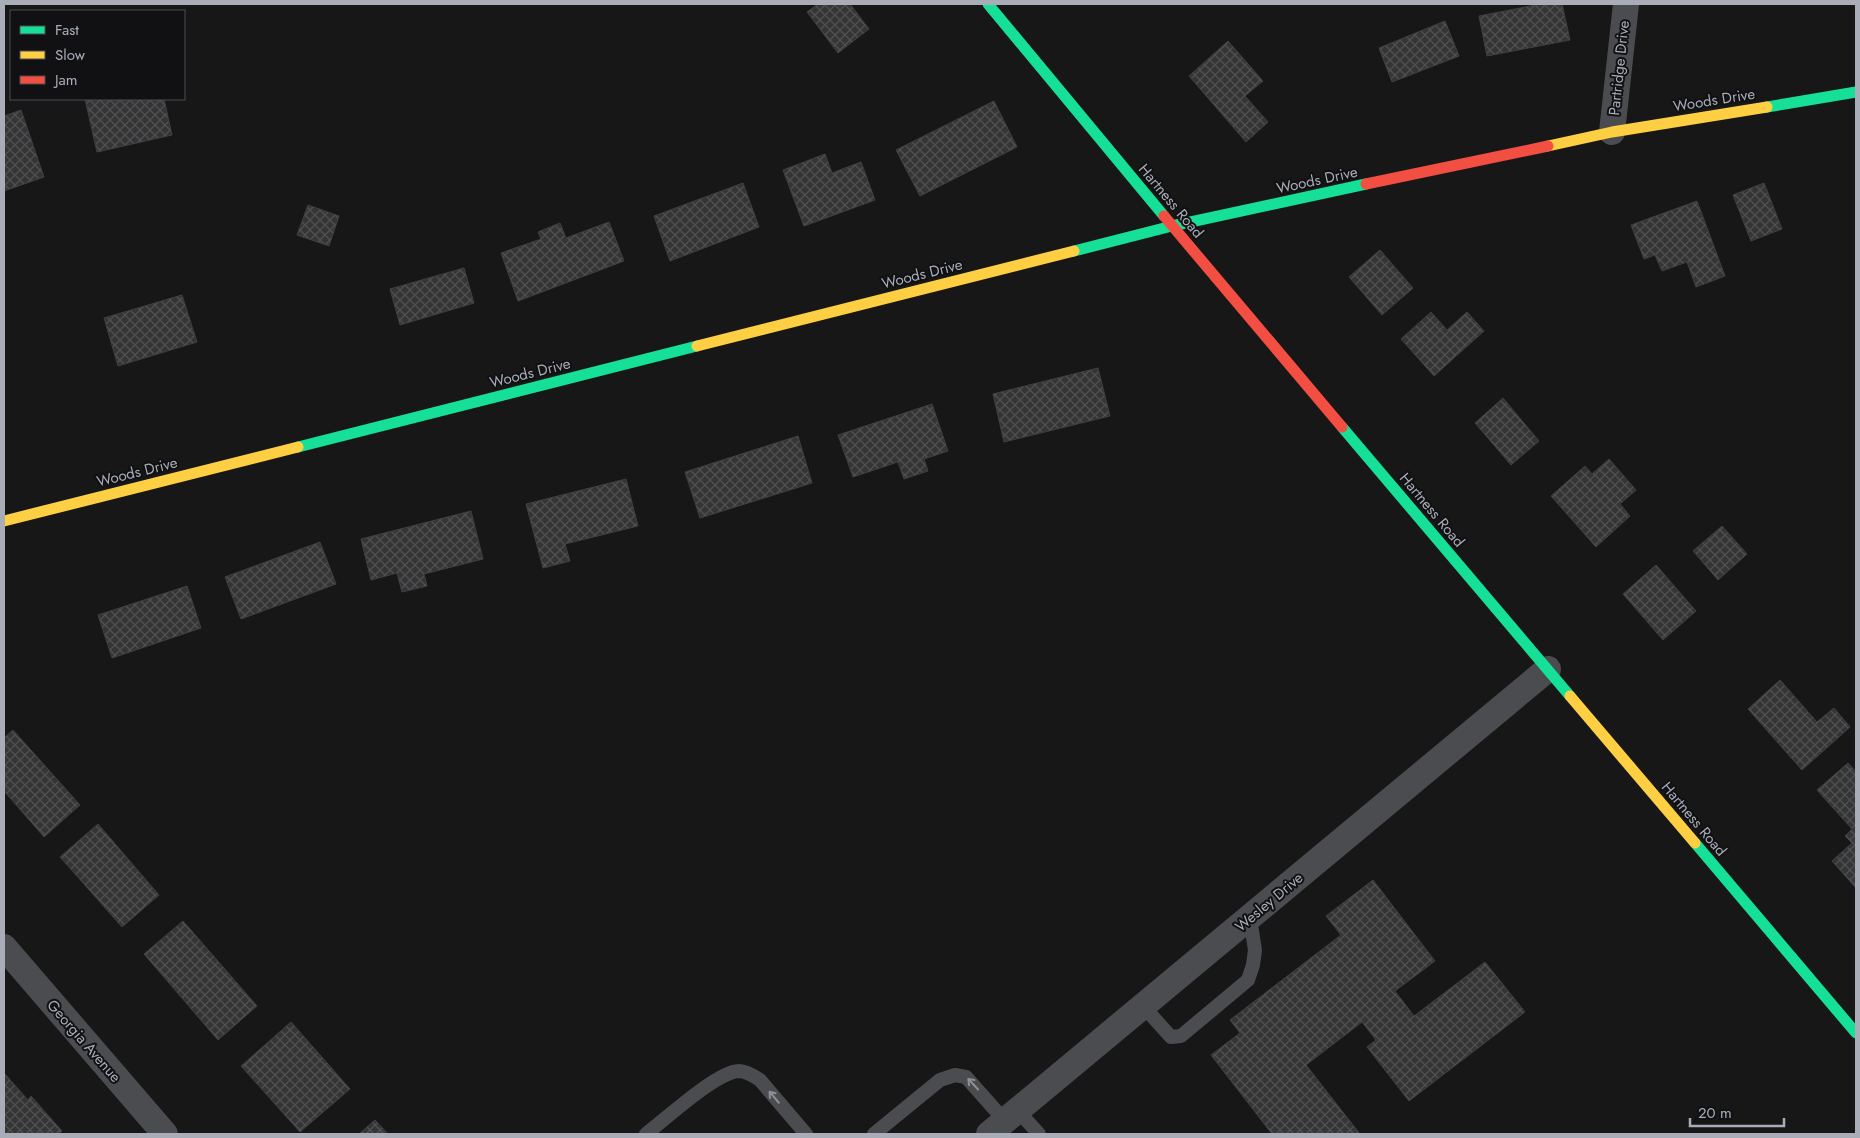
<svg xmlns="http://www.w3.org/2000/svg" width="1860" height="1138" viewBox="0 0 1860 1138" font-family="Jost,sans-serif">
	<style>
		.building { fill: url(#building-cross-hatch); stroke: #3f4043 }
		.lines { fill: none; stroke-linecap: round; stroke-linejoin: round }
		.lane { stroke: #4b4c50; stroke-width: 14 }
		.street { stroke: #4b4c50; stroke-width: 26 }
		.fast { stroke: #16e098; stroke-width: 11 }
		.slow { stroke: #ffcf43; stroke-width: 11 }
		.jam { stroke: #f24e42; stroke-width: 11 }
		.oneway { stroke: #8c9099 }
		.labels { text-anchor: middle; stroke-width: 4; stroke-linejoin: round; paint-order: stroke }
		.street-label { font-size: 15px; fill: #a8adb8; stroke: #111113 }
	</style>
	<defs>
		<pattern id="building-cross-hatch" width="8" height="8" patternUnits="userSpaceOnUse" patternTransform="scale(1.25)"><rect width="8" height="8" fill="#353536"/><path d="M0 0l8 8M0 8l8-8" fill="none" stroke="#4f5051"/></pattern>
	</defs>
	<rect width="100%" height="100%" fill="#171717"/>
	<path class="building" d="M818,4H850L869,29L838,53L807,12Z
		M1541,4H1562L1570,40L1487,56L1479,16Z
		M1445,21L1459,56L1392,82L1379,48Z
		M1228,41L1263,81L1245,96L1268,122L1246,142L1189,76Z
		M85,99H164L172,135L97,152Z
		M994,101L1017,147L920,196L896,150Z
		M21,110L44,177L4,191V116Z
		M825,154L832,173L861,162L875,200L804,226L783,170Z
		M743,183L759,227L670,261L654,216Z
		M1764,183L1782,229L1751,241L1733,195Z
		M1697,201L1725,276L1696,287L1687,262L1662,271L1655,255L1644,259L1631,225Z
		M308,205L339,216L329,246L297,235Z
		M609,222L624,261L518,301L501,253L541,239L538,232L560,223L566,238Z
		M1380,250L1413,288L1382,315L1349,277Z
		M464,268L474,303L400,325L390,289Z
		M182,295L197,342L118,366L104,318Z
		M1431,312L1447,330L1467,312L1484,331L1434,376L1401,339Z
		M1098,368L1110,416L1004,442L993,394Z
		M1503,398L1539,441L1511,465L1475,423Z
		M932,404L948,451L924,459L928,471L904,479L898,462L853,477L838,435Z
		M798,436L812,483L700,518L685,472Z
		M1609,459L1636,490L1620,504L1630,516L1596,547L1551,496L1585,466L1592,474Z
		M626,479L638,526L565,544L570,561L543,568L526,504Z
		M471,511L483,559L424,574L427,586L402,592L397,573L371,580L361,539Z
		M1722,526L1747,554L1718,580L1693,551Z
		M320,542L336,584L241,619L225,577Z
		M1656,565L1696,611L1663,640L1623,594Z
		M187,586L201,628L112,658L98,615Z
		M1780,680L1817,722L1834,708L1850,727L1802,770L1748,709Z
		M13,730L80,805L44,837L4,791V738Z
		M1848,763L1856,772V888L1832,861L1852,843L1845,836L1852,829L1817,790Z
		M98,824L159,895L122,927L60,857Z
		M1373,880L1435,961L1395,991L1414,1016L1485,962L1525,1012L1409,1101L1367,1047L1376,1040L1362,1022L1306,1065L1360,1134H1272L1211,1055L1240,1033L1230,1020L1341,935L1326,916Z
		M183,921L257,1006L218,1040L144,954Z
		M291,1022L350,1089L300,1132L241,1066Z
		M4,1073L28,1100L31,1096L62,1131L59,1134H4Z
		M375,1120L388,1134H359Z"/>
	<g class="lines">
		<path class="lane" d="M1143,1006L1171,1037L1181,1036L1248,980L1253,965L1255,950L1250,918
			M1018,1111L1039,1134
			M646,1134C666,1119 716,1072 739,1071C746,1071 754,1076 760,1080L806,1134
			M874,1134L940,1080L955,1075L966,1077L1005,1121"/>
		<path class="street" d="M1612,132L1626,4
			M4,947L165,1134
			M989,1134L1548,669"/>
		<path class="fast" d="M988,4L1164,216
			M1767,107L1856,92
			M1074,251L1172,226L1366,184
			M1342,427L1570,696
			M298,447L697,346
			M1695,843L1856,1033"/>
		<path class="slow" d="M1548,146L1612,132L1767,107
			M697,346L1074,251
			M4,521L298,447
			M1570,696L1695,843"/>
		<path class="jam" d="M1366,184L1548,146
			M1164,216L1342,427"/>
	</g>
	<defs><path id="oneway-shaft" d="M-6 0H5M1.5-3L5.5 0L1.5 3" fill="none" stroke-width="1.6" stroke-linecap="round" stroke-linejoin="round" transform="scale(1.25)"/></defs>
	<g class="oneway">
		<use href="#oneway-shaft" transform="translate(973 1084) rotate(-133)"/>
		<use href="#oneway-shaft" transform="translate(774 1097) rotate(-130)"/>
	</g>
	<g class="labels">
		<g class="street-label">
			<text transform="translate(1619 68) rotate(-84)" y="5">Partridge Drive</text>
			<text transform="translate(1714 100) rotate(-9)" y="5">Woods Drive</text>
			<text transform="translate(1317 180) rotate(-12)" y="5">Woods Drive</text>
			<text transform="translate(1171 201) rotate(50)" y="5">Hartness Road</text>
			<text transform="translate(922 274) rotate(-14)" y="5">Woods Drive</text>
			<text transform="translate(530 373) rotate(-14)" y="5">Woods Drive</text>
			<text transform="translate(137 472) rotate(-14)" y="5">Woods Drive</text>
			<text transform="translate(1432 510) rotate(50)" y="5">Hartness Road</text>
			<text transform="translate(1694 819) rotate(50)" y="5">Hartness Road</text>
			<text transform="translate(1269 902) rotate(-40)" y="5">Wesley Drive</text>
			<text transform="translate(84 1041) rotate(49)" y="5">Georgia Avenue</text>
		</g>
	</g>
	<rect width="1860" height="1138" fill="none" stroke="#a8adb8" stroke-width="10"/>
	<rect x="10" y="10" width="175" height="90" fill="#111113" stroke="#4d4f55"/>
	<rect x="20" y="26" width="25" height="8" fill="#16e098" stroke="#4d4f55"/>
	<text x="55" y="35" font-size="15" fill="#a8adb8">Fast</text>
	<rect x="20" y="51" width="25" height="8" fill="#ffcf43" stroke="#4d4f55"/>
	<text x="55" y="60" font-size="15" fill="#a8adb8">Slow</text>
	<rect x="20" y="76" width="25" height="8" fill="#f24e42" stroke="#4d4f55"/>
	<text x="55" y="85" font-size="15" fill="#a8adb8">Jam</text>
	<path d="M1690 1118v8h94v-8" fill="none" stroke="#a8adb8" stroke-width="2.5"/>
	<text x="1698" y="1118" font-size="15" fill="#a8adb8" stroke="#111113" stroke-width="4" paint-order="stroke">20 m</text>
</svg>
